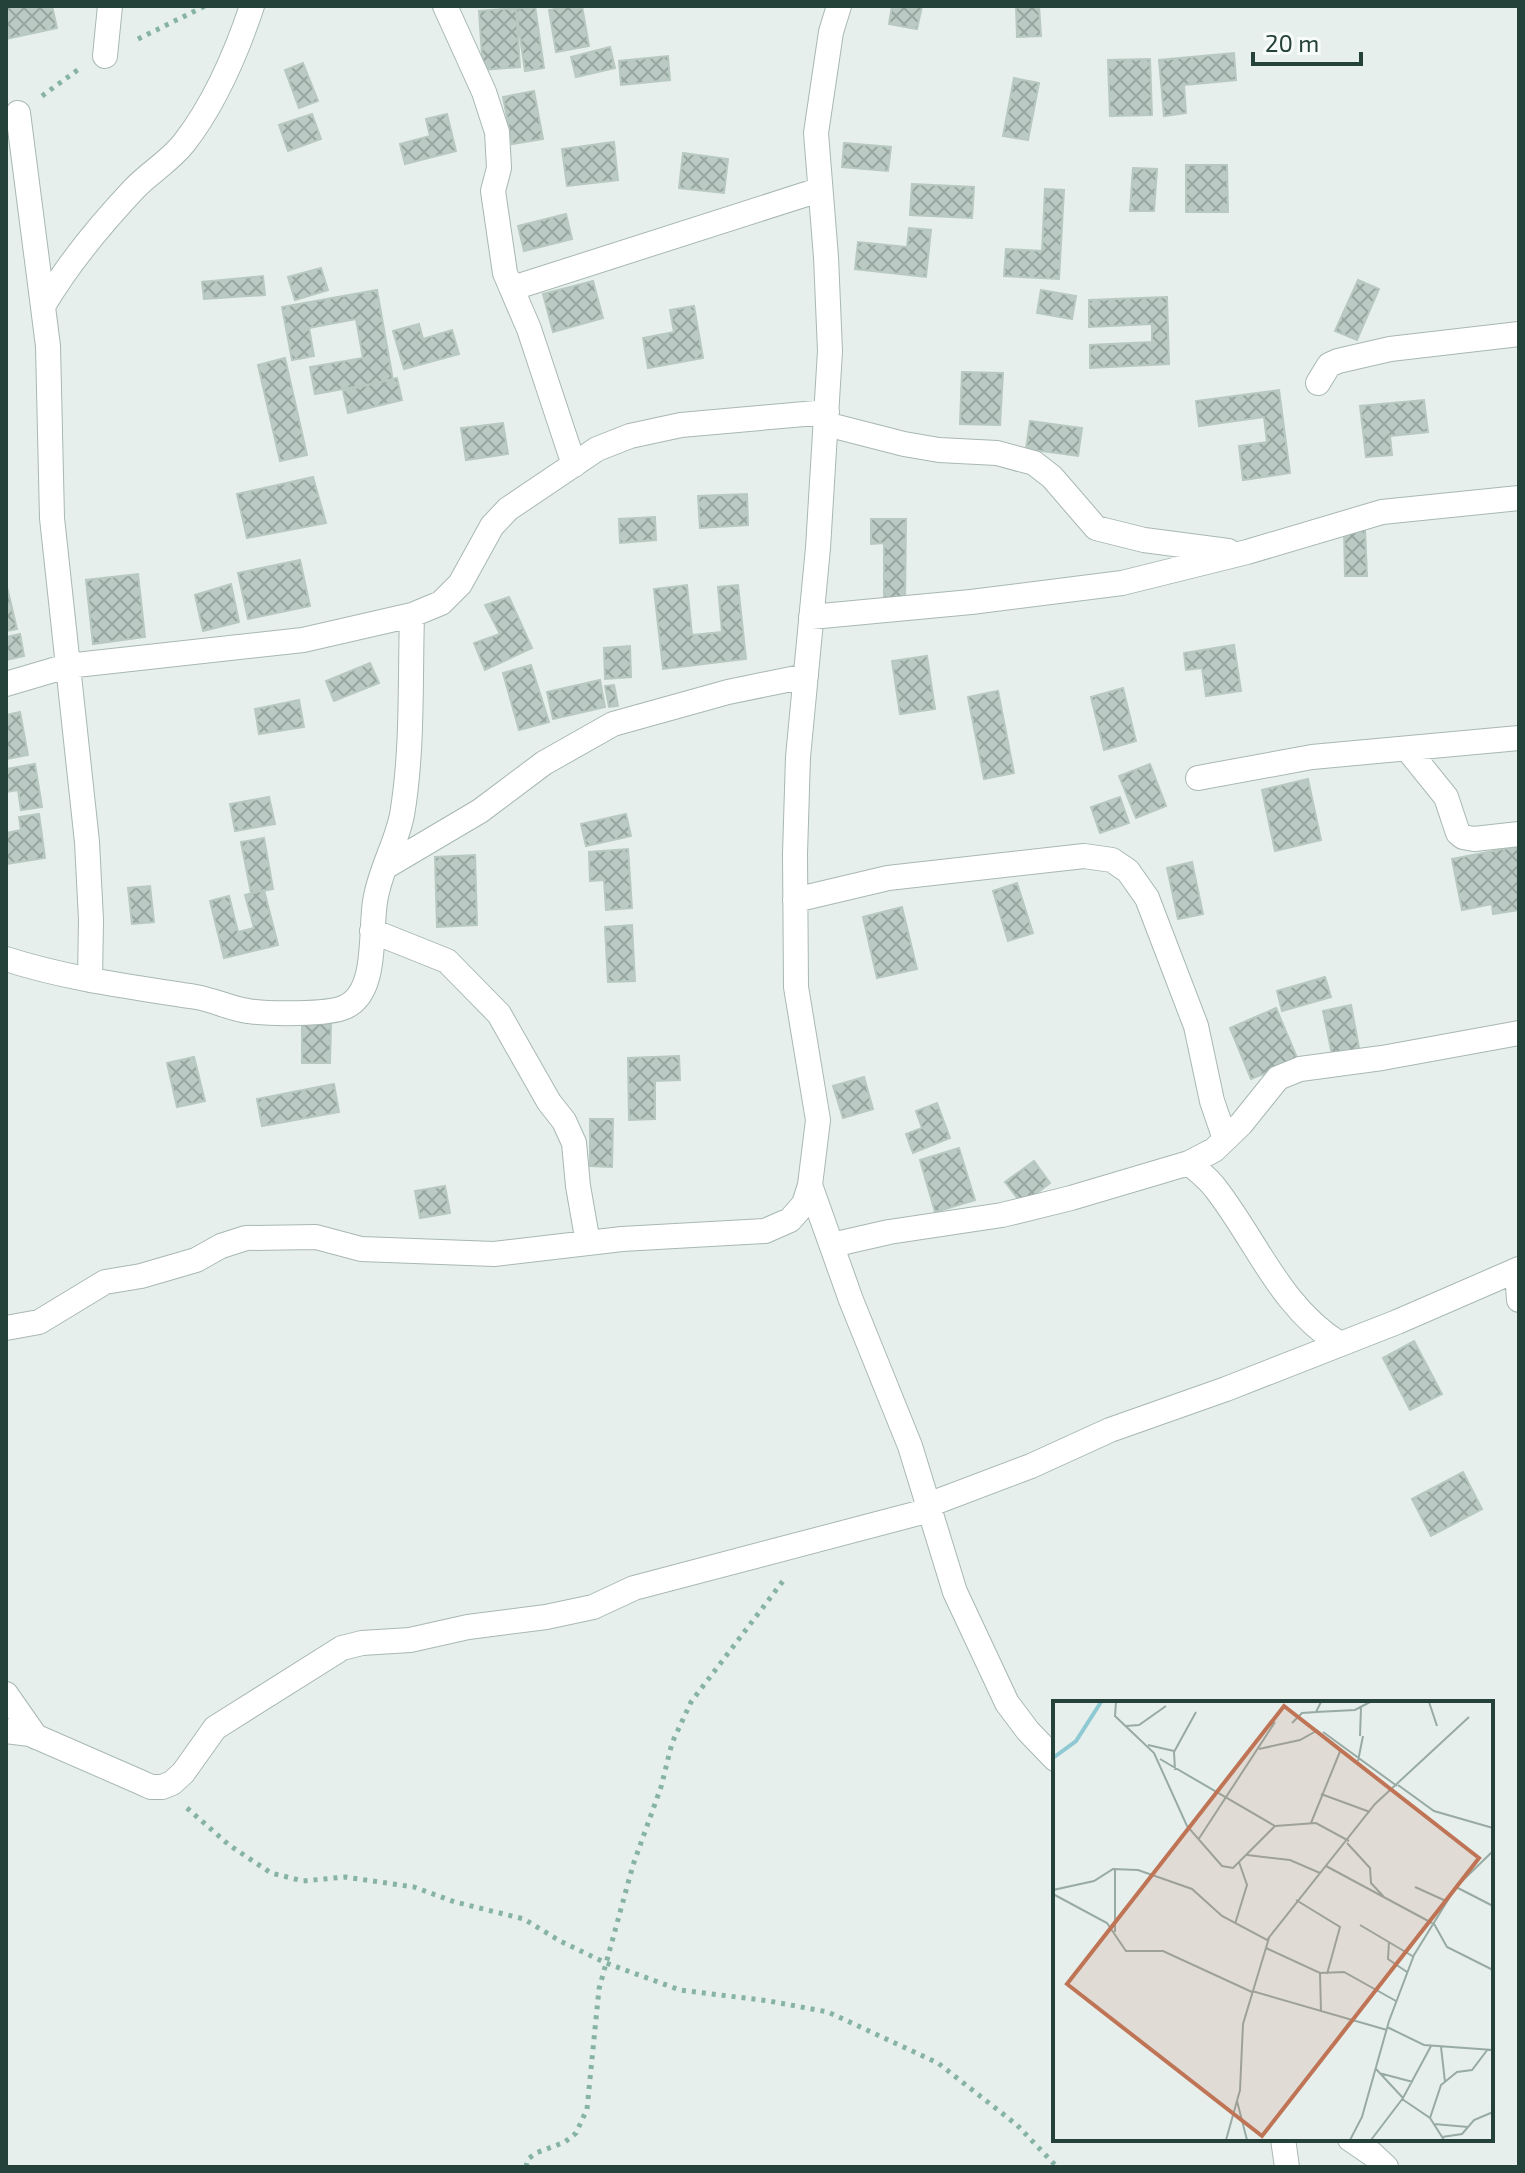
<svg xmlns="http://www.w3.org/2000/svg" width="1525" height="2173" viewBox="0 0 1525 2173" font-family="'Exo 2',sans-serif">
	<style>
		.building { fill: url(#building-cross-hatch); stroke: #b8c9c2; stroke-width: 2 }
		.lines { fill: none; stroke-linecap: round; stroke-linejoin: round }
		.minor-casing { stroke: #a8b8b2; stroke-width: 26 }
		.path { stroke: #86b3a5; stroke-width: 5; stroke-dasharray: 4 6; stroke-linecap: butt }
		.minor { stroke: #fff; stroke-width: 24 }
		.inset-river { fill: none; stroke: #8ec9d4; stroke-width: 4 }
		.inset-road { fill: none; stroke: #98aaa4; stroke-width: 2 }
		.view { fill: #c07456; fill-opacity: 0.15; stroke: #c07456; stroke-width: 4 }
		.inset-edge { fill: none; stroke: #24423a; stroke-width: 4 }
	</style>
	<defs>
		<pattern id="building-cross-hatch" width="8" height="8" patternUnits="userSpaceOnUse" patternTransform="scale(2)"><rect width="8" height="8" fill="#bbcac4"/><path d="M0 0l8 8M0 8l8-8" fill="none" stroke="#98a6a0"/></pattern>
	</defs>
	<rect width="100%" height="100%" fill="#e6efeb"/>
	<path class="building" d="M6,6H52L57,28L6,39Z
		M535,6L544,68L525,71L516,9Z
		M570,6H582L589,46L556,52L549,10Z
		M892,6H922L917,29L889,24Z
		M1016,6H1039L1041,36L1017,37Z
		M516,8L520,67L483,70L479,11Z
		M610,47L615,68L576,77L571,57Z
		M1234,53L1236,80L1184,85L1186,113L1164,116L1159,60Z
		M668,56L670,80L621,85L619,61Z
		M1150,59L1152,115L1110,116L1108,60Z
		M303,63L318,101L299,108L285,70Z
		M1014,78L1039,83L1028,140L1003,136Z
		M534,91L543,139L512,144L503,97Z
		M312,114L321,139L288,151L279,125Z
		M447,114L456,151L405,164L400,144L430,136L426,119Z
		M614,142L618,180L567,186L562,149Z
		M844,143L891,147L888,171L842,167Z
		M683,153L728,159L724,193L679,188Z
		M1186,165H1227L1228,212H1186Z
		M1133,168L1157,169L1154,211H1130Z
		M912,184L974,187L972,218L910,215Z
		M1045,189L1064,190L1059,279L1004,276L1006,249L1042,251Z
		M566,214L572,239L524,251L518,226Z
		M909,228L931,230L926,277L855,269L858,242L907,247Z
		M321,268L328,290L295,300L288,277Z
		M263,276L265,295L204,299L202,282Z
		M1358,280L1379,289L1357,340L1335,331Z
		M593,281L603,318L553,332L543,294Z
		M377,290L393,380L315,394L310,367L363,358L356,319L309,328L314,356L292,360L282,307Z
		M1041,290L1076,296L1072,319L1037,313Z
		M1167,297L1169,364L1090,368V345L1152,342V324L1089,327V300Z
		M694,306L703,358L648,368L643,338L674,332L670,310Z
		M419,324L423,339L452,330L459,354L404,369L393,331Z
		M285,358L307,455L280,461L258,365Z
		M962,372L1003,373L1000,425L960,424Z
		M397,378L402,400L348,413L343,391Z
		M1279,390L1290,473L1243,480L1239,446L1267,442L1264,417L1199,426L1196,401Z
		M1424,400L1428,432L1390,436L1392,455L1366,457L1360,406Z
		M1030,421L1082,428L1078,456L1026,449Z
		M503,423L508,454L466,460L461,428Z
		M313,477L326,523L247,538L237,494Z
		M747,494L748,525L700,528L698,496Z
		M655,517L656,540L620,543L619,519Z
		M871,519H906L905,601H884V543L871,544Z
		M1365,529L1367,576H1345L1344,530Z
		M300,560L310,606L248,619L238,573Z
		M138,574L145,637L93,644L86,580Z
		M6,583L17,629L6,631Z
		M231,584L239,622L203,631L195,595Z
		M687,585L692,635L722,632L718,587L738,585L746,659L663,669L654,589Z
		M509,597L532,648L485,670L474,643L500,634L485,605Z
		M20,634L24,656L6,660V637Z
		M1234,645L1241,691L1206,696L1202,668L1186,670L1184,653Z
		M630,646L631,677L605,679L604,648Z
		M927,656L935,709L900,714L892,661Z
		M370,663L379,683L334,701L326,681Z
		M531,665L549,722L519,730L503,673Z
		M600,680L605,707L553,719L547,692Z
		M614,685L618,706L609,707L605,686Z
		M1123,688L1136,741L1104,750L1091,697Z
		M998,691L1014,773L984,779L968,697Z
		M299,700L304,727L259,734L255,709Z
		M20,712L28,755L6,759V715Z
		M35,764L42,807L21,810L18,790L6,792V769Z
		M1150,764L1166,806L1136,818L1119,776Z
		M1308,779L1321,840L1275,851L1262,790Z
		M269,797L275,824L235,831L230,804Z
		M1120,797L1129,823L1100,833L1091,807Z
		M39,814L45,858L6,864V833L21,830L19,817Z
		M626,814L631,836L586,846L581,824Z
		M264,838L273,889L251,893L241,842Z
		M1519,846V910L1493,914L1492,904L1462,910L1452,859Z
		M628,849L632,908L606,910L604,880L590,881L589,852Z
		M475,855L477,925L437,927L435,857Z
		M1192,862L1203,914L1178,919L1167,868Z
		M1017,883L1033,933L1008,941L993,891Z
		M150,886L154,922L132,924L128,888Z
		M264,890L278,945L224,958L210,901L229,896L238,932L254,928L245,895Z
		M902,907L917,969L877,978L863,917Z
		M632,925L635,981L608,982L605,927Z
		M1325,977L1331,997L1282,1011L1277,991Z
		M1351,1005L1360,1053L1333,1059L1323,1011Z
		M1276,1008L1298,1060L1251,1079L1230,1028Z
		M302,1023H331L330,1063H302Z
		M679,1056L680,1080L655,1081V1119L629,1120L628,1058Z
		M194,1057L205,1101L177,1107L167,1063Z
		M864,1077L873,1109L843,1118L833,1086Z
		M334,1084L339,1112L262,1126L257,1099Z
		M937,1103L950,1138L913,1153L906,1134L922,1128L916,1111Z
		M590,1119H613L612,1167L590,1166Z
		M959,1148L975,1200L935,1212L920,1160Z
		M1034,1161L1050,1183L1022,1204L1005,1182Z
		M445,1186L450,1213L420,1218L415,1191Z
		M1414,1341L1442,1394L1410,1410L1383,1358Z
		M1463,1472L1482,1509L1431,1536L1412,1499Z"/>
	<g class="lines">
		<g class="minor-casing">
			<path id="minor" d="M445,6L484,92L497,132L499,168L493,191L505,273L529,329L574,465
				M105,56L110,6
				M18,113L48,346L52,518L87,842L91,920L90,980
				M513,288L819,190
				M43,306C68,264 100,225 134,189C149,173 170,161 184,143C215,103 236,54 252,6
				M1318,383L1329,365L1338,361L1390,349L1519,334
				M826,424L904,444L939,450L997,453L1034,463L1052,477L1096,528L1144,540L1228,551
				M811,617L971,602L1122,583L1247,552L1382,512L1519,498
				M6,684L67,666L303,640L412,615L441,603L460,584L492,526L508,509L597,449L630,436L681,425L827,412
				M1408,750L1446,797L1458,833L1463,837L1474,839L1519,834
				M1198,778L1312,757L1519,738
				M387,866L480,811L544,763L613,724L728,692L806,676
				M795,900L888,878L1084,856L1112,860L1128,871L1147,898L1196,1026L1212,1101L1225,1139
				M372,931L447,961L499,1014L549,1102L564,1121L574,1143L578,1186L588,1243
				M6,959C68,979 132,987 196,997C214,1000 231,1009 248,1011C268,1014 328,1015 345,1007C378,993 370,932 375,902C379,872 396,845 402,815C413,750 410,681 412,615
				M1189,1163C1198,1171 1209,1179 1216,1189C1257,1242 1281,1308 1340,1344
				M810,1185L851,1300L910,1446L955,1592L1007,1703L1028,1731L1055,1759
				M832,1245L889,1232L1002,1215L1071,1198L1189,1163L1214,1150L1241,1124L1278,1078L1300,1069L1382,1058L1519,1033
				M1517,1270L1519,1300
				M6,1328L39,1322L105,1282L141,1276L196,1260L221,1246L246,1238L316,1237L361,1249L494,1254L622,1239L765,1231L790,1220L804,1204L810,1185L818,1120L796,987L795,854L798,757L818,548L830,351L826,257L816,133L831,32L839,6
				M928,1505L1031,1466L1110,1430L1226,1389L1397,1322L1519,1269
				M6,1694L36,1737
				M6,1731L30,1734L140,1782L151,1787H162L172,1783L183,1773L215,1728L342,1648L362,1643L410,1640L468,1627L546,1617L593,1607L634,1588L930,1510
				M1283,2139L1287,2167
				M1350,2139L1372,2154L1386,2167"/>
		</g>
		<path class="path" d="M138,39L205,6
			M42,96L79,69
			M187,1808L229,1845L271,1873L303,1881L345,1877L414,1887L455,1902L524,1919L560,1941L606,1963L680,1990L769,2001L828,2012L938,2063L1017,2125L1057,2167
			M526,2167L528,2159L536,2153L565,2142L576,2133L587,2109L599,1989L633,1865L661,1787L672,1743L691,1702L783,1581"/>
		<use href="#minor" class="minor"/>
	</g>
	<g transform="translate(1053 1701)">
		<rect width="440" height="440" fill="#e6efeb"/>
		<path class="inset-river" d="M0,57L23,40L48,1"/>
		<path class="inset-road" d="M63,1L62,15L101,52L134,125L169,165L180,167L222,125M376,1L384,25M263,11L302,9L317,1M239,22L249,12L263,11L268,1M73,25L86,24L113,5M270,31L344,85M307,35L308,6M95,44L121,50M206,48L247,39L265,29M107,58L222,125L263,122L296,140M305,60L310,35M122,69L121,51L143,11M345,84L381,110L440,127M268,93L317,111M258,122L288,48M145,139L222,21M294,142L317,167L318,182L331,196M194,154L237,159L267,172M273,165L379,222M62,168V231M362,186L393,200M403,186L440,205M0,189L41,180L60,168L85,169L139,188L169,215L214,239L322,103L416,16M0,193L54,222L73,250H110L199,291M243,199L287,226L274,273M380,221L394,246L440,269M182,223L194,184L186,161M307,224L361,256M336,241L335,258L354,271M213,247L267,272L291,271L343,300M267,272L268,311M199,290L334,329M334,326L371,344L440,349M388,346L392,381M275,350L298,319M323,368L350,397M326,372L360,381M349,398L377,417L391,439M184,400L194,439M377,417L388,384L404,371L419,369L435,348M381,423L415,426M389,436L409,433L421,419L440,411M173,439L187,389L190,323L216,237M297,439L309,416L336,320L361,254L403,186L440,150M318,439L350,397L378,345"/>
		<path class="view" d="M231,5L426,157L209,435L14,283Z"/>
		<rect width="440" height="440" class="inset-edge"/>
	</g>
	<rect width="1525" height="2173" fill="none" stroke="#24423a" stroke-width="16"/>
	<path d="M1253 52v12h108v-12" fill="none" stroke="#24423a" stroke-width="4"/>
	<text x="1265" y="52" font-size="24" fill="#24423a" stroke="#f7fbf9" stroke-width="6" paint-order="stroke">20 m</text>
</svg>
